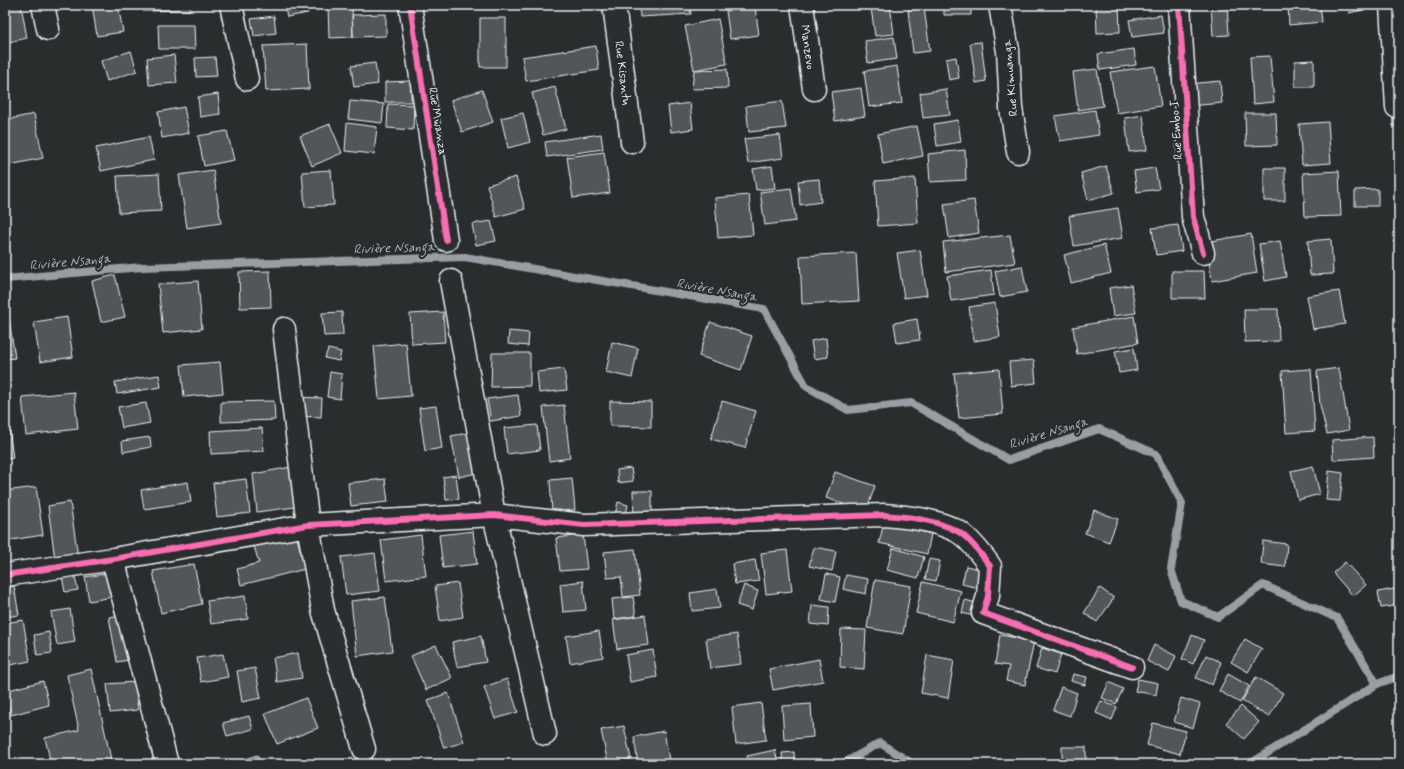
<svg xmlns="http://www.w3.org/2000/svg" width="1404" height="769" viewBox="0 0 1404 769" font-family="Mynerve,sans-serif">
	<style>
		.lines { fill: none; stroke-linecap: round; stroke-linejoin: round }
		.stream { stroke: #989fa3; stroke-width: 8 }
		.building { fill: #535759; stroke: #e8f1f8 }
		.minor-casing { stroke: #e8f1f8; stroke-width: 25 }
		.minor { stroke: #2a2d2e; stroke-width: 22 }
		.cycleway-casing { stroke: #2a2d2e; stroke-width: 8 }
		.cycleway { stroke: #f96db3; stroke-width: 6 }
		.labels { text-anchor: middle; stroke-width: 4; stroke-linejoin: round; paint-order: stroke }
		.street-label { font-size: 12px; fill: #e8f1f8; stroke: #2a2d2e }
		.water-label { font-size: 13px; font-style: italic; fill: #acb3b9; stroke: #2a2d2e }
	</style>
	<rect width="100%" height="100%" fill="#2a2d2e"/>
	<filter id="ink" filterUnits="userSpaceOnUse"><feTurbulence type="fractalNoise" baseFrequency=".025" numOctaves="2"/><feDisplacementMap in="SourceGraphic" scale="8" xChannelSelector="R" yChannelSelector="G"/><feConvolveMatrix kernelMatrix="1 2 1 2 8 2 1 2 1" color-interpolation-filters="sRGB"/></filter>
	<g filter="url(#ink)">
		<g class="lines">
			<path class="stream" d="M5,279L142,267L465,257L764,309L806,386L848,410L911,403L1009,460L1099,429L1156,454L1182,503L1171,569L1181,601L1218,617L1263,585L1337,618L1377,684
				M842,764L880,743L913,764
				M1250,764L1377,684L1399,676"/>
		</g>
		<path class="building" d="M5,5H21L27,38L5,43Z
			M92,5H118L123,32L97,36Z
			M143,5H190V10L143,11Z
			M284,5H306L308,13L287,17Z
			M328,5H352L353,37L329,38Z
			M639,5H690L691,14L640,17Z
			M890,5L894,34L875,36L871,8Z
			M944,5H971V15H944Z
			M1119,5L1120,32L1097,33L1096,6Z
			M1211,5H1227L1229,35L1213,36Z
			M1288,5H1320L1322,22L1289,25Z
			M1347,5H1366L1367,9L1349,13Z
			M755,7L759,35L730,39L726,11Z
			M924,8L930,51L913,53L908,10Z
			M386,14V36L353,37L352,15Z
			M1161,15L1164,33L1132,37L1129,20Z
			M274,16L276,33L254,36L251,19Z
			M480,18H506V67H480Z
			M718,19L727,64L694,70L685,26Z
			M158,25H194L195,49H159Z
			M894,37L897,59L868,63L865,41Z
			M981,42L986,81L976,83L970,43Z
			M307,44L309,89L266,91L263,46Z
			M596,46L599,70L526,81L522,57Z
			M1134,49L1136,65L1100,70L1098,54Z
			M131,51L137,71L107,81L101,61Z
			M174,55L177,83L149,85L147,58Z
			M1270,56L1274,102L1253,104L1250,57Z
			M215,57L217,76L196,77L195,58Z
			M956,57L959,78L949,80L946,59Z
			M1314,60V87H1295V61Z
			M375,63L378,84L354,87L351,66Z
			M897,66L902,103L869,107L864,71Z
			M1155,66L1161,106L1117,113L1110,72Z
			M727,69L728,88L692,89L694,70Z
			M1097,69L1103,106L1078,110L1073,72Z
			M411,81V102H385V82Z
			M1220,81L1222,103L1190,106L1188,84Z
			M555,87L566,129L543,135L532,93Z
			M861,88L865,116L835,121L831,92Z
			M946,89L950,115L923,118L920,93Z
			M482,90L493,122L462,132L451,100Z
			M218,94L220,114L200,117L198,97Z
			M350,101L384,104L382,123L348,119Z
			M782,101L786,128L749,132L746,106Z
			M690,103L693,129L671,132L668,106Z
			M388,104L414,105L413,130L387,128Z
			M184,107L189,133L162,138L158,112Z
			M1095,110L1099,135L1060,141L1055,116Z
			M1392,110H1399V125L1393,126Z
			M523,113L530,142L508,148L501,118Z
			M1245,113H1276L1277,145L1246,146Z
			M34,114L43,158L5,166V120Z
			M1143,115L1147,150L1129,152L1125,118Z
			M958,120L961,142L937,146L934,124Z
			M1328,122L1331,163L1302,165L1299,124Z
			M347,123L377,127L374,154L345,151Z
			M330,124L342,153L312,166L300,136Z
			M917,126L923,156L883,164L878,134Z
			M227,131L234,160L204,166L198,136Z
			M601,134L603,149L547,157L545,142Z
			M780,135L783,158L748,163L744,139Z
			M149,137L154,160L101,171L96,148Z
			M965,150L966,180L930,182L928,154Z
			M604,152L610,193L573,198L567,157Z
			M772,166L775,188L756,190L753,169Z
			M1106,166L1114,193L1088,200L1081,173Z
			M1155,168L1159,189L1137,192L1134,171Z
			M1264,168H1285V201H1264Z
			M213,170L221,223L187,228L179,175Z
			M331,170L334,205L305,207L302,172Z
			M1339,171L1341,216L1305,217L1303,173Z
			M159,174L161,211L119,213L117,176Z
			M516,177L525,209L496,217L487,185Z
			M915,178L918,223L878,226L875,181Z
			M819,179L821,202L800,205L798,181Z
			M791,188L796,221L765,225L760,192Z
			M1378,189V206H1355V190Z
			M749,195L753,235L718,238L715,198Z
			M974,200L979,233L949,238L944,204Z
			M1118,208L1123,238L1074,246L1069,216Z
			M491,221L496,241L476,245L472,224Z
			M1178,225L1182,251L1156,255L1152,228Z
			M1251,234L1257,273L1212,281L1206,242Z
			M1010,235L1015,263L946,272L943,242Z
			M1331,239L1333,274L1310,275L1308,241Z
			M1280,241L1286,277L1265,281L1259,244Z
			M1104,245L1111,273L1071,283L1064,255Z
			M920,250L927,295L904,298L897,253Z
			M856,253L859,301L802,304L800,256Z
			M1022,266L1027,292L1000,297L995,271Z
			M991,270L994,295L951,301L947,276Z
			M270,271L271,307L240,308L239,272Z
			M1172,271H1204L1205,298H1172Z
			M115,275L125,317L101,322L92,281Z
			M198,281L202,329L163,333L158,284Z
			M1131,285L1136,313L1113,316L1109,288Z
			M1339,291L1345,324L1313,329L1307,296Z
			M995,303L1000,337L974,341L969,307Z
			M1244,309H1278L1279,341L1245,342Z
			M8,312L15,358L5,359V313Z
			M342,312L343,335L324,336L322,313Z
			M443,312L445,342L412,344L410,314Z
			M1134,316L1138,343L1077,354L1073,327Z
			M67,317L73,357L40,362L34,322Z
			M917,319L920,340L897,343L894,323Z
			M710,322L752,336L741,370L699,356Z
			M509,331L529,333L528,346L508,344Z
			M826,338L828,357L814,359L811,341Z
			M612,342L638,348L632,378L606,372Z
			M406,343L411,396L379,399L374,346Z
			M1134,348L1137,370L1119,373L1115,351Z
			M328,349L341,352L339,361L325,358Z
			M492,353H530V386L491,387Z
			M1034,360L1036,383L1011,386L1009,362Z
			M220,362L223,393L184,397L181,365Z
			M1339,368L1349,430L1327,434L1320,405L1317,371Z
			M564,369L567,390L539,393L537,372Z
			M999,369L1003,414L959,418L954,373Z
			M1311,369L1315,431L1286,433L1282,371Z
			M330,372L342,374L340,399L327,397Z
			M159,375L161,387L117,394L115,382Z
			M74,392L78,429L26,435L22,397Z
			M518,395L521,416L491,421L487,399Z
			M295,397L322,398L321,417L294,416Z
			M274,401L275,420L221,422V402Z
			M610,401L651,402V427L610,426Z
			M722,401L756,411L745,448L711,439Z
			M146,403L150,423L122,428L118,407Z
			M564,405L570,458L549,461L543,407Z
			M436,406L442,448L425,451L419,408Z
			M8,420L13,458L5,459V421Z
			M537,425L540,450L507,454L504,428Z
			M262,428L264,451L211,454L210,431Z
			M473,432L481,472L459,477L451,436Z
			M150,437L151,447L123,452L122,441Z
			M1373,437L1374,457L1333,460L1332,440Z
			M297,466L302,506L257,512L253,474Z
			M1313,466L1320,494L1298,500L1291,471Z
			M631,468L633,481L618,483L617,470Z
			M1329,471L1343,473L1340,501L1326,500Z
			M835,472L875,486L866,512L826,498Z
			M456,475L459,499L446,500L443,477Z
			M572,478L575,510L552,512L550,480Z
			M246,479L250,513L217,517L213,483Z
			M385,479L388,502L351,506L348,483Z
			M188,482L191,502L144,509L141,490Z
			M36,487L43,535L5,541V491Z
			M633,491H652V515L634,516Z
			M70,502L78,557L55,560L48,506Z
			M618,502L628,505L624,522L614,519Z
			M1094,510L1118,519L1109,542L1085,533Z
			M884,522L931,534L927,554L879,543Z
			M473,531L477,564L443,568L439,535Z
			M296,534L305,569L241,585L237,569L259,563L254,546Z
			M421,535L426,576L386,581L381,540Z
			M583,535L587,569L560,571L556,538Z
			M1263,541L1287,544L1285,567L1261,564Z
			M814,547L836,551L832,571L809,566Z
			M893,548L924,557L918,578L887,570Z
			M635,549L640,595L623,597L621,577L607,578L604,552Z
			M787,550L792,591L766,594L761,553Z
			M375,553L380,591L346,595L341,557Z
			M929,559L940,561L936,581L925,579Z
			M755,560L759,581L735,584L732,564Z
			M1345,562L1366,585L1353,596L1333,573Z
			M194,564L202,604L161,613L153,571Z
			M966,566L991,572L987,590L962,584Z
			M74,573L78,590L65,592L62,576Z
			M109,573L113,597L89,601L85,577Z
			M826,574L840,577L835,602L821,599Z
			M846,575L868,579L866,594L843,589Z
			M875,580L911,586L903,634L867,628Z
			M583,581L586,610L563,612L560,584Z
			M923,582L961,591L953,622L916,613Z
			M458,583L463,617L440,621L435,586Z
			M744,585L758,591L752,610L737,605Z
			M14,586L19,615L5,617V587Z
			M1100,588L1114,598L1097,622L1084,613Z
			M1399,588V605L1381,608L1378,592Z
			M717,589L720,608L692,611L690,593Z
			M245,596L248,619L211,624L207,601Z
			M385,597L392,651L357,656L351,601Z
			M633,597L636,616L614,619L612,599Z
			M965,600L980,604L977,617L962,613Z
			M812,605L829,607L828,626L810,624Z
			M70,609L75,642L57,645L51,612Z
			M122,615L129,660L117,662L109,617Z
			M645,615L649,645L617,649L613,620Z
			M23,620L30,661L5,666V623Z
			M841,629L866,630L864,669L840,667Z
			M599,631L603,657L570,663L566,636Z
			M49,632L52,653L37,655L34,635Z
			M737,634L741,664L710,668L706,639Z
			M1000,635L1034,641L1025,685L1006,681L1009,666L995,664Z
			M1192,635L1204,640L1193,664L1182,659Z
			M481,636L486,662L457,667L452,642Z
			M1245,639L1262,649L1248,672L1231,662Z
			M436,645L452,678L426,690L411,656Z
			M1154,645L1176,656L1169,672L1147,661Z
			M1042,648L1061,654L1055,674L1036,668Z
			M653,650L657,677L630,682L626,655Z
			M298,653L302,678L277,682L273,658Z
			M223,654L228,677L201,682L197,658Z
			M927,655L954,660L948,698L921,693Z
			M1206,655L1221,662L1212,685L1196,678Z
			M819,659L823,681L773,690L769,669Z
			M255,668L261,698L242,702L237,671Z
			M91,669L112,764H85L84,761L69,764H51L45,738L79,730L67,675Z
			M1073,674L1087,677L1085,685L1071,681Z
			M1228,674L1249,686L1240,703L1219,691Z
			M1256,677L1283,693L1269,717L1242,701Z
			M507,679L518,712L495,719L484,687Z
			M1138,679L1158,683L1156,695L1135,691Z
			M43,681L49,705L11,715L5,691Z
			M135,682L138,710L110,713L107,684Z
			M1109,682L1123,689L1116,704L1102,698Z
			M1061,687L1077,693L1070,716L1053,710Z
			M448,693L464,742L444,748L428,700Z
			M306,698L318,728L277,744L265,714Z
			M1181,698L1200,704L1193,728L1174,722Z
			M1101,701L1117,707L1112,720L1096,713Z
			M761,703L766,740L736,744L732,707Z
			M811,704L813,737L784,740L782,706Z
			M1241,706L1259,722L1244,739L1226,723Z
			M249,716L253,729L227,736L223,723Z
			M1153,723L1186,731L1180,754L1147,745Z
			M624,726L631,759L608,764L601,730Z
			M664,731L669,760L638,764L634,737Z
			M1062,747H1086V764H1062Z
			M775,750L778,764H749L747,756Z
			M794,752L795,764H783L782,753Z
			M257,755L261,764L234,763Z
			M518,760L519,764H507Z"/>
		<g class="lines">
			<g class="minor-casing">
				<path id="minor" d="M43,5L48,29
					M231,5L247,79
					M410,5L446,240
					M614,5L632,142
					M802,5L814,89
					M1000,5L1008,51L1011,108L1018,152
					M1179,5L1193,217L1203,253
					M1391,5L1397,107
					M451,281L494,515L545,734
					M284,329L308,525L323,610L364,749
					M113,559L167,764
					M5,575L113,559L308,525L494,515L584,525L884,515C909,517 932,519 955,530C967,535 982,555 990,566L988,596L983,613L1132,667"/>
			</g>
			<use href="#minor" class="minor"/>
			<g class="cycleway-casing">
				<path id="cycleway" d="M410,5L446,240
					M1179,5L1193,217L1203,253
					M5,575L113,559L308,525L494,515L584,525L884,515C909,517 932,519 955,530C967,535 982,555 990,566L988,596L983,613L1132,667"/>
			</g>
			<use href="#cycleway" class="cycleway"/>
		</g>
	</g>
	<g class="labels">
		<g class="street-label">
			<text transform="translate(808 47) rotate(82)" y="4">Manzevo</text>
			<text transform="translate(623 73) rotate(83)" y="4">Rue Kisantu</text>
			<text transform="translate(1010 78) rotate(-95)" y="4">Rue Kimuanga</text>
			<text transform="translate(438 121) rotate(81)" y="4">Rue Mwanza</text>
			<text transform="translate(1176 130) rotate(-94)" y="4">Rue Embo I</text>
		</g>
		<g class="water-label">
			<text transform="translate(394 247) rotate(-2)" y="5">Rivière Nsanga</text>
			<text transform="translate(70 261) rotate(-5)" y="5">Rivière Nsanga</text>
			<text transform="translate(717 289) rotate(10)" y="5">Rivière Nsanga</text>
			<text transform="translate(1048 432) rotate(-17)" y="5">Rivière Nsanga</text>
		</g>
	</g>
	<rect width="1404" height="769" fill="none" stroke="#2a2d2e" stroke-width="20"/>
	<rect x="10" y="10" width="1384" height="749" fill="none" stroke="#e8f1f8" stroke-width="1.5" filter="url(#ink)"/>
</svg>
